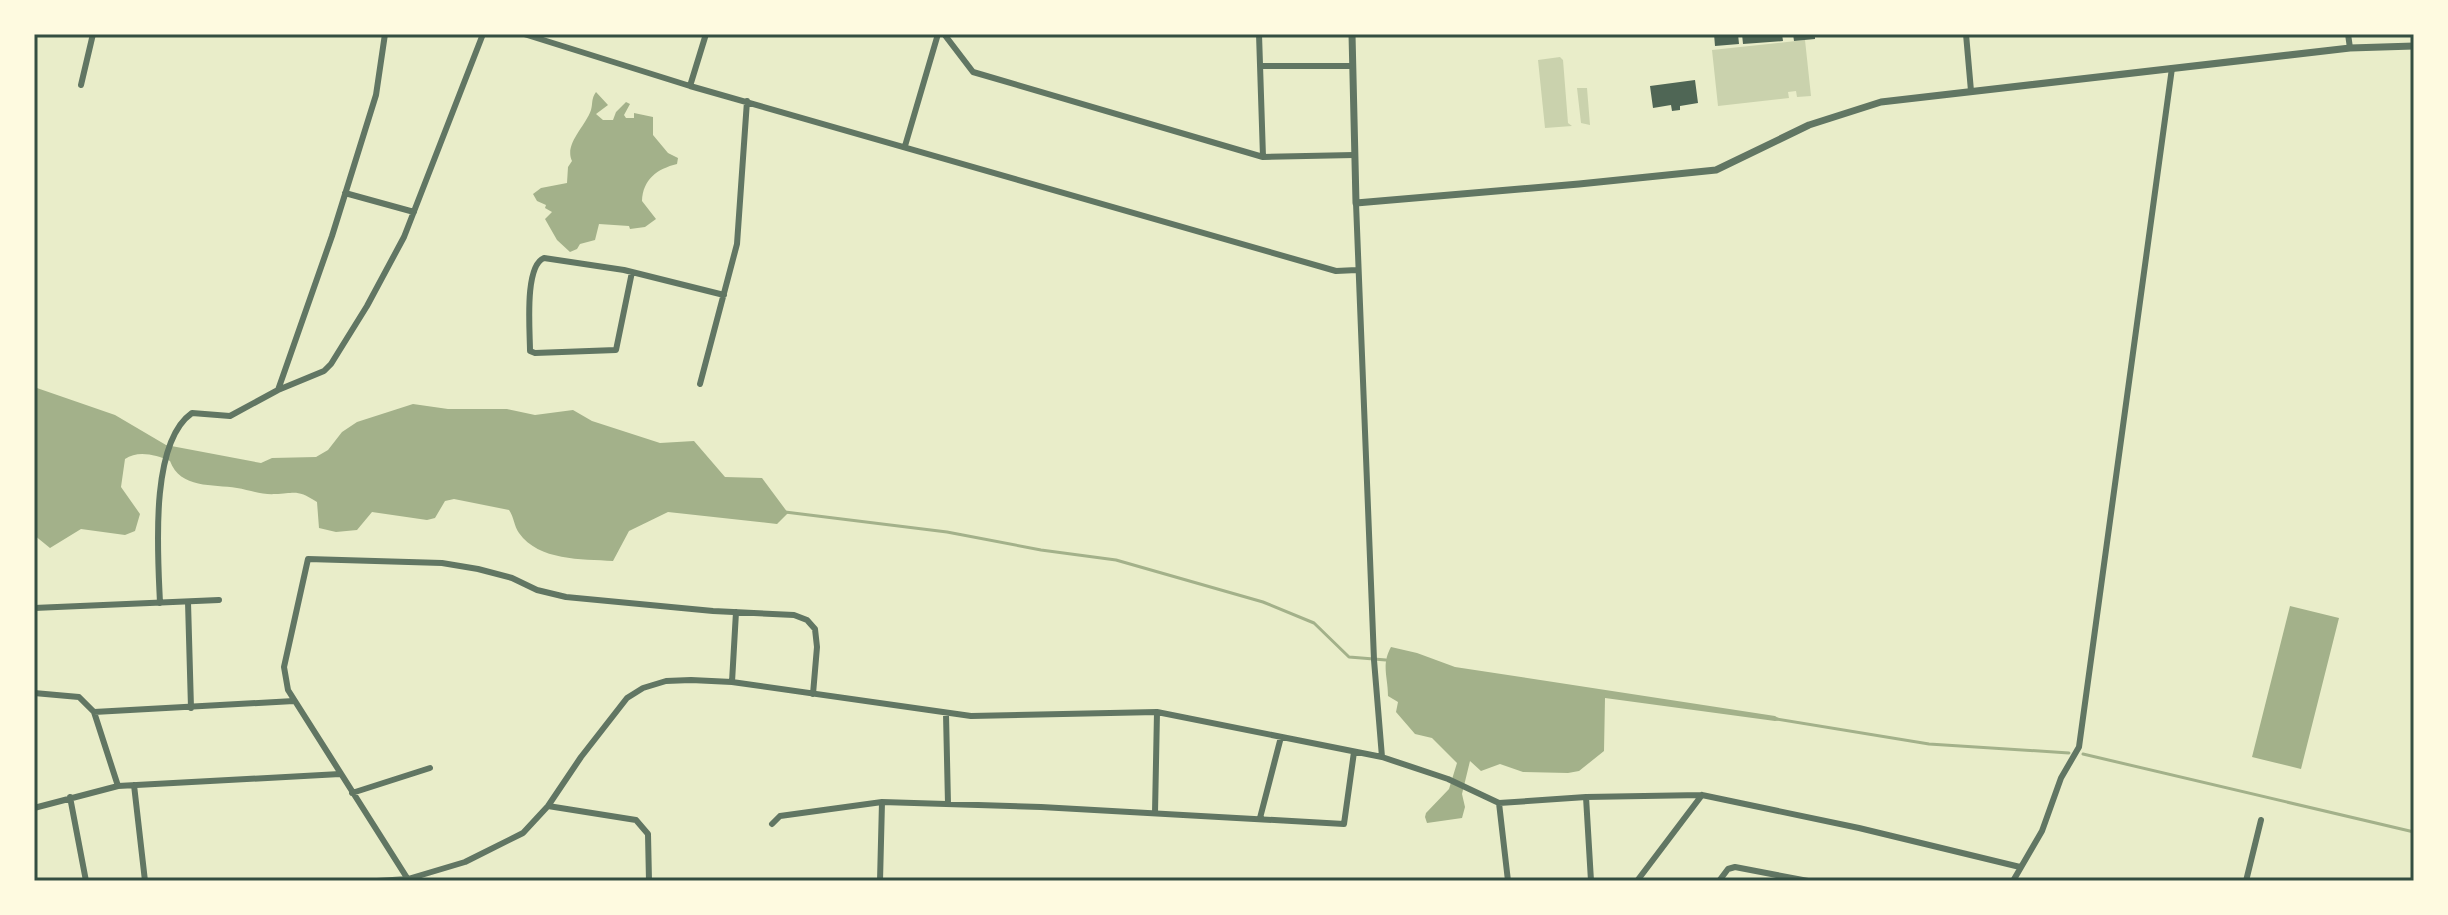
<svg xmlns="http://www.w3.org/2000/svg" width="2448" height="915" viewBox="0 0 2448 915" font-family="Ubuntu,sans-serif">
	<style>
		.green { fill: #cad2ad }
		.water { fill: #a3b18a }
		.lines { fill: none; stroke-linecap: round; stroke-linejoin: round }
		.stream { stroke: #a3b18a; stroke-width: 3 }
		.building { fill: #4f6655 }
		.minor { stroke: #617663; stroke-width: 6 }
		.tertiary { stroke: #617663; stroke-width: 7 }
		.neatline { fill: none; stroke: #344e41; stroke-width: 3 }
	</style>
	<rect width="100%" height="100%" fill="#e9edc9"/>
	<path class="green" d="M1805,40L1811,96L1797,97L1796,91L1788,92L1789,98L1718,106L1712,50Z
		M1560,57L1563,60L1568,123L1572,126L1545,128L1538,60Z
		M1577,88H1587L1590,125L1581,123Z"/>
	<path class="water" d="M596,92L608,105L596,114L603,120H613L616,112L626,102L630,104L624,115L626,118H634V113L653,117V135L668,153L678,158L677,164C657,169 643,179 642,201L656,219L645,227L630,229L629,226L599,224L595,240L580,244L577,249L570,252L557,240L545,219L552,212L545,208L546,205L537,201L533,194L541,188L567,183L568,167L572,161C564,144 585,127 591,110C593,103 591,99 596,92Z
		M34,387L115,415L166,445L261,463L272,458L316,457L328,450L342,432L357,422L413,404L448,409H507L535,415L573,410L592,421L660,443L694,441L725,477L762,478L788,513L777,524L668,512L629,531L613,561C581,559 539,561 519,533C514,526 514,517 509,510L454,499L445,501L435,518L427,520L372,512L357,530L336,532L319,528L317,502C297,489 296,493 275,494C263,495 249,490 237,488C213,484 180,489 170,461C156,455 138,450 125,459L121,487L140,514L135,531L125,535L81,529L50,548L34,535Z
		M2290,606L2339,618L2301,769L2252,757Z
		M1391,647L1417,653L1455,667L1775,716L1781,720L1775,721L1605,698L1604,751L1579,771L1568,773L1523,772L1500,764L1481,771L1470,761L1462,794L1465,807L1462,818L1427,823L1425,817L1426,813L1449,789L1457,763L1432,738L1415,734L1396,712L1398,702L1388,696C1388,677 1381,665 1391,647Z"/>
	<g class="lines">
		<path class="stream" d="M785,512L947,532L1041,550L1116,560L1263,602L1314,623L1349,657L1386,660
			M1777,719L1929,744L2069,753
			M2083,754L2414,832"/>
	</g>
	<path class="building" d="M1714,34H1738L1739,44L1715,46Z
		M1742,34H1782L1783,41L1743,44Z
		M1793,34H1815V39L1794,41Z
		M1695,80L1698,103L1680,106V110L1672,111L1671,105L1653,108L1650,86Z"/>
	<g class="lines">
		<path class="minor" d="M524,34L690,86L1336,271L1357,270
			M944,34L973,72L1263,157L1354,155
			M1259,34L1263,157
			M1966,34L1971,91
			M2348,34L2350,48
			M1260,66H1353
			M81,85L93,34
			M690,86L706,34
			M905,146L938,34
			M345,193L414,212
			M1356,203L1374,660L1382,757
			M632,272L616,350L535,353L530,351C530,331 524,266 544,258L624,270L724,295
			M700,384L737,244L747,101
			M278,390L332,236L376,95L385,34
			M188,602L191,708
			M160,603C158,556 149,443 192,413L230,416L278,390L324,371L331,364L367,306L404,237L483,34
			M34,608L219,600
			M732,682L736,612
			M34,693L79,697L94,712L294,701
			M94,712L118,786
			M946,714L948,804
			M134,785L145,881
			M352,793L430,768
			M70,797L86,881
			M1586,797L1591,881
			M1499,803L1508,881
			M548,806L636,820L648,834L649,881
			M34,808L118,786L340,774
			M1155,813L1157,712
			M1260,818L1281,737
			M772,824L780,816L882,802L1041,807L1344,824L1354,752
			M377,881L408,879L465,862L523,833L548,806L581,757L627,698L643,688L666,681L691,680L732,682L971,716L1157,712L1382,757L1448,779L1499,803L1586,797L1702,795L1859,828L2020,867
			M409,881L288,690L284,667L308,559L442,563L478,569L512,578L537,590L566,597L713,611L794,615L807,620L815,629L817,647L813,694
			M880,881L882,802
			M1637,881L1702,795
			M1719,881L1728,869L1735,867L1808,881
			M2013,881L2042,831L2061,778L2079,747L2172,68
			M2246,881L2261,820"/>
		<path class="tertiary" d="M1352,34L1356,203L1579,184L1716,170L1809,125L1881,102L2350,48L2414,46"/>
	</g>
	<rect width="2448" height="915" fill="none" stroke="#fefae0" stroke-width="72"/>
	<rect x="36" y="36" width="2376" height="843" class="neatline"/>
</svg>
